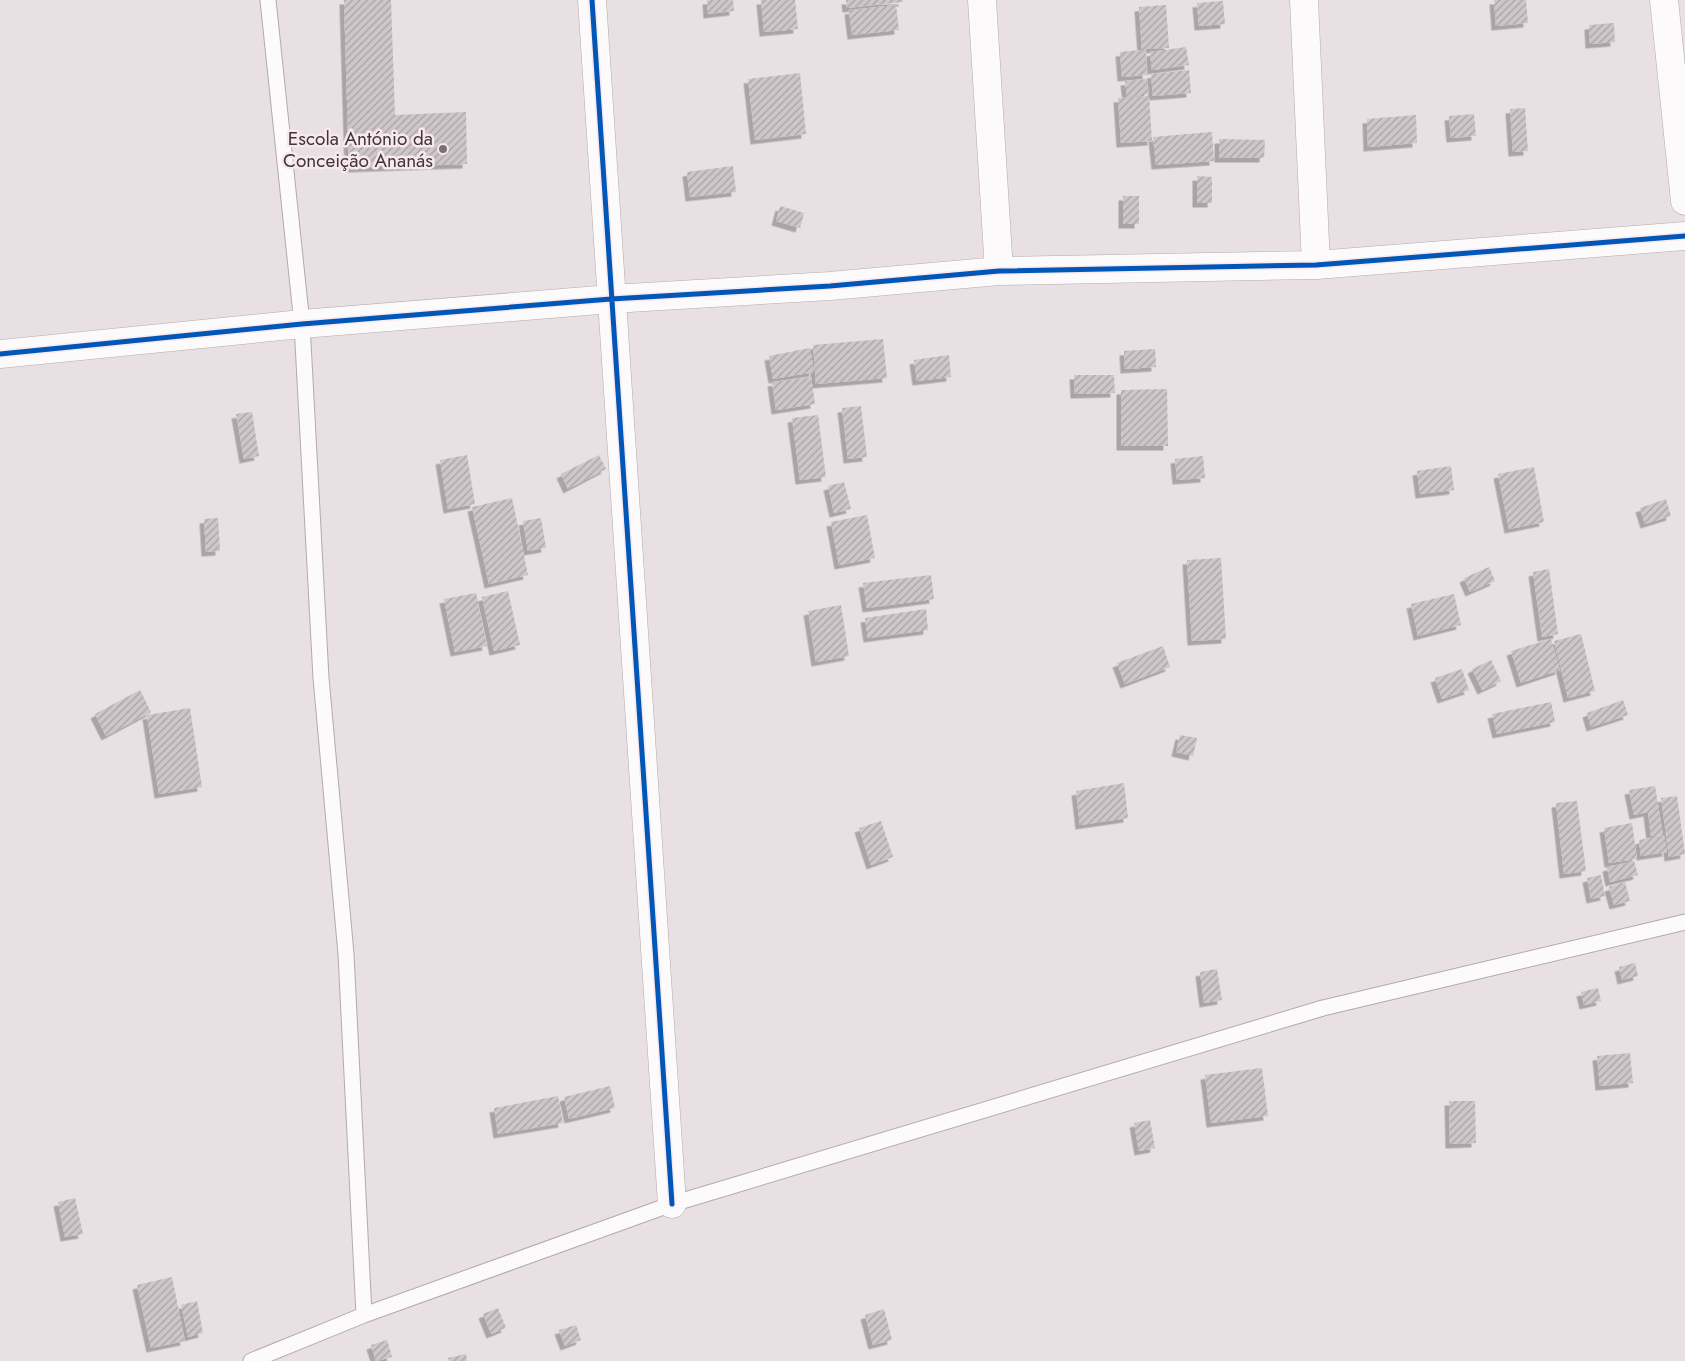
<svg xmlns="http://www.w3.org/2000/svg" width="1685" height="1361" viewBox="0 0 1685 1361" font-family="Jost,sans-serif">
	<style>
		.building { fill: url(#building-hatch); filter: url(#shadow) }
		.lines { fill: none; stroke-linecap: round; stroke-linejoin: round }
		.lane-casing { stroke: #b2abad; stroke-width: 17 }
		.street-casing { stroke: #b2abad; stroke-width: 29 }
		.lane { stroke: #fcfafb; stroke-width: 15 }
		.street { stroke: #fcfafb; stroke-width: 28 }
		.cycleway-casing { stroke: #f9e9ee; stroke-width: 8 }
		.cycleway { stroke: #0057b8; stroke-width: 5 }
		.poi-dot { fill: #797274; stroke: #f9e9ee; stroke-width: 2 }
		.labels { text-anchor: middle; stroke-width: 5; stroke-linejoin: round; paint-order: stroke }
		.poi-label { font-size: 19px; fill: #3d3739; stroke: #f9e9ee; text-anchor: end }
	</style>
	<defs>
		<pattern id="building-hatch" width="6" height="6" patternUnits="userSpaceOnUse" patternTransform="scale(1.25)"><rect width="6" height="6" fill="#cec7c9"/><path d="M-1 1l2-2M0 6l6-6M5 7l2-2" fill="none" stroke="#a8a2a4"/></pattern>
		<filter id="shadow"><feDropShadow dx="-4.5" dy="4.5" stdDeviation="0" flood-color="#0004"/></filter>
	</defs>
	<rect width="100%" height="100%" fill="#e8e0e2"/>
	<path class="building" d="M344,0H391L395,115L466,112L467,164L349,168Z
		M707,0H733L734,11L708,14Z
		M761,0H795L798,29L764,32Z
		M846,0H903V2L847,8Z
		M1494,0H1526L1528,23L1496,26Z
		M1223,1L1225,24L1199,26L1197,3Z
		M896,5L899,30L852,35L849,10Z
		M1166,5L1169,48L1146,49L1147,75L1122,77L1120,52L1142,50L1139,7Z
		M1614,23L1615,42L1590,44L1589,25Z
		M1186,47L1189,65L1152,70L1150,52Z
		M1189,70L1191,93L1153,96L1151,74Z
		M800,73L806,134L755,140L748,79Z
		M1147,79L1149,94L1127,97L1125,81Z
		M1149,96L1152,141L1121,143L1118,98Z
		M1525,108L1528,151L1513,152L1510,109Z
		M1474,114L1476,136L1451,138L1449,116Z
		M1416,115L1417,143L1368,147L1367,119Z
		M1212,132L1214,161L1156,165L1153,137Z
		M1219,139L1265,140L1264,158H1219Z
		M733,166L736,192L690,197L687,172Z
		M1197,176L1212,177V203H1197Z
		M1123,196H1139V224H1123Z
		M780,206L804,213L800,228L776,221Z
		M883,339L887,378L816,384L813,345Z
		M810,348L814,372L773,379L769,356Z
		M1155,349L1156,367L1125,369L1124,351Z
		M949,355L951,377L917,381L914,360Z
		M1074,375H1114L1115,393L1075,394Z
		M811,377L815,404L776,410L772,382Z
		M1167,389L1168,446H1121V390Z
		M861,406L867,457L848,459L842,408Z
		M252,412L259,456L244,459L236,414Z
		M818,415L826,477L800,480L792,418Z
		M467,455L475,504L448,509L440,460Z
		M599,455L606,469L568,489L561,474Z
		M1203,456L1205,478L1177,480L1175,459Z
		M1451,466L1454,490L1420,494L1417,471Z
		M1534,467L1544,522L1509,529L1498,474Z
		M844,482L851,509L834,513L828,486Z
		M512,498L528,575L489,584L472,507Z
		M1666,499L1671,516L1645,524L1640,508Z
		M867,515L875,558L839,565L831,522Z
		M218,518L220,551L206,552L204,519Z
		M541,518L546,548L528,551L523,521Z
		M1221,558L1226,639L1192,641L1187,560Z
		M1489,567L1495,581L1470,592L1464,578Z
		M1549,569L1558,634L1542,637L1533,572Z
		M931,575L934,599L867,608L863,583Z
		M508,591L520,645L494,651L482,597Z
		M476,593L487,646L455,652L444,599Z
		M1454,594L1461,625L1418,636L1411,604Z
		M841,605L849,656L816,662L808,611Z
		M926,609L928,630L868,638L865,618Z
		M1581,634L1595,691L1568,698L1554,641Z
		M1551,639L1560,670L1521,683L1511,651Z
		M1163,646L1170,667L1125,684L1117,663Z
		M1491,660L1501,681L1482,690L1472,669Z
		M1462,669L1469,690L1442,699L1435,678Z
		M140,690L151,712L106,736L95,714Z
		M1623,700L1628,715L1591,727L1587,713Z
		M1551,702L1555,722L1497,734L1492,714Z
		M190,708L202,787L159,794L147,715Z
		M1180,735L1197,738L1193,756L1176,752Z
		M1124,783L1128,818L1080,825L1076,791Z
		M1655,786L1663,835L1651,836L1648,812L1634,815L1629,790Z
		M1677,796L1685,854L1669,857L1661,798Z
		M1577,801L1586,871L1564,874L1556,803Z
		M881,821L893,857L871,865L859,828Z
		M1632,823L1637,859L1609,863L1604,828Z
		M1664,835L1667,852L1641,856L1639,840Z
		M1634,861L1638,875L1610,882L1607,867Z
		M1601,875L1605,896L1591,899L1587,878Z
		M1625,882L1630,901L1614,905L1609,887Z
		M1635,963L1638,976L1622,980L1619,967Z
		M1217,969L1222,1000L1204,1003L1200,972Z
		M1598,988L1601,1001L1584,1005L1581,992Z
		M1630,1053L1633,1083L1600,1086L1597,1056Z
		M1262,1068L1268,1116L1211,1123L1205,1075Z
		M610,1086L615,1108L569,1119L564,1097Z
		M558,1096L563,1123L498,1134L494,1108Z
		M1449,1101H1475L1476,1143L1450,1144Z
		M1150,1120L1155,1148L1139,1151L1134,1123Z
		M75,1198L83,1234L65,1237L58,1202Z
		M172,1277L185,1341L151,1348L137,1285Z
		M197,1301L203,1333L188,1337L181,1305Z
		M498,1308L506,1328L491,1334L483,1314Z
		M884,1309L892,1340L873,1345L865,1315Z
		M576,1325L581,1340L565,1346L559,1330Z
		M387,1340L392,1357L376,1361L371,1345Z
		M466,1354L467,1361H449L448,1358Z"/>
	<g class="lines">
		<g class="lane-casing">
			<path id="lane" d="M268,0L302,324L321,678L346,954L364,1315
				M251,1361L364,1315L672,1204L1323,1008L1685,922"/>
		</g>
		<g class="street-casing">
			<path id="street" d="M592,0L672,1204
				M982,0L999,271
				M1304,0L1316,265
				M1664,0L1685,201
				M0,354L302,324L611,299L830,286L999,271L1316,265L1685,236"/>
		</g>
		<use href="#lane" class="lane"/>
		<use href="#street" class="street"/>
		<g class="cycleway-casing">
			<path id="cycleway" d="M592,0L672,1204
				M0,354L302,324L611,299L830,286L999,271L1316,265L1685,236"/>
		</g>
		<use href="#cycleway" class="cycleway"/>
	</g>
	<circle class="poi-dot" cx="443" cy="149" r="5"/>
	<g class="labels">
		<g class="poi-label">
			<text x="433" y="145">Escola António da<tspan x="433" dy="22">Conceição Ananás</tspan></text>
		</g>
	</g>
</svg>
